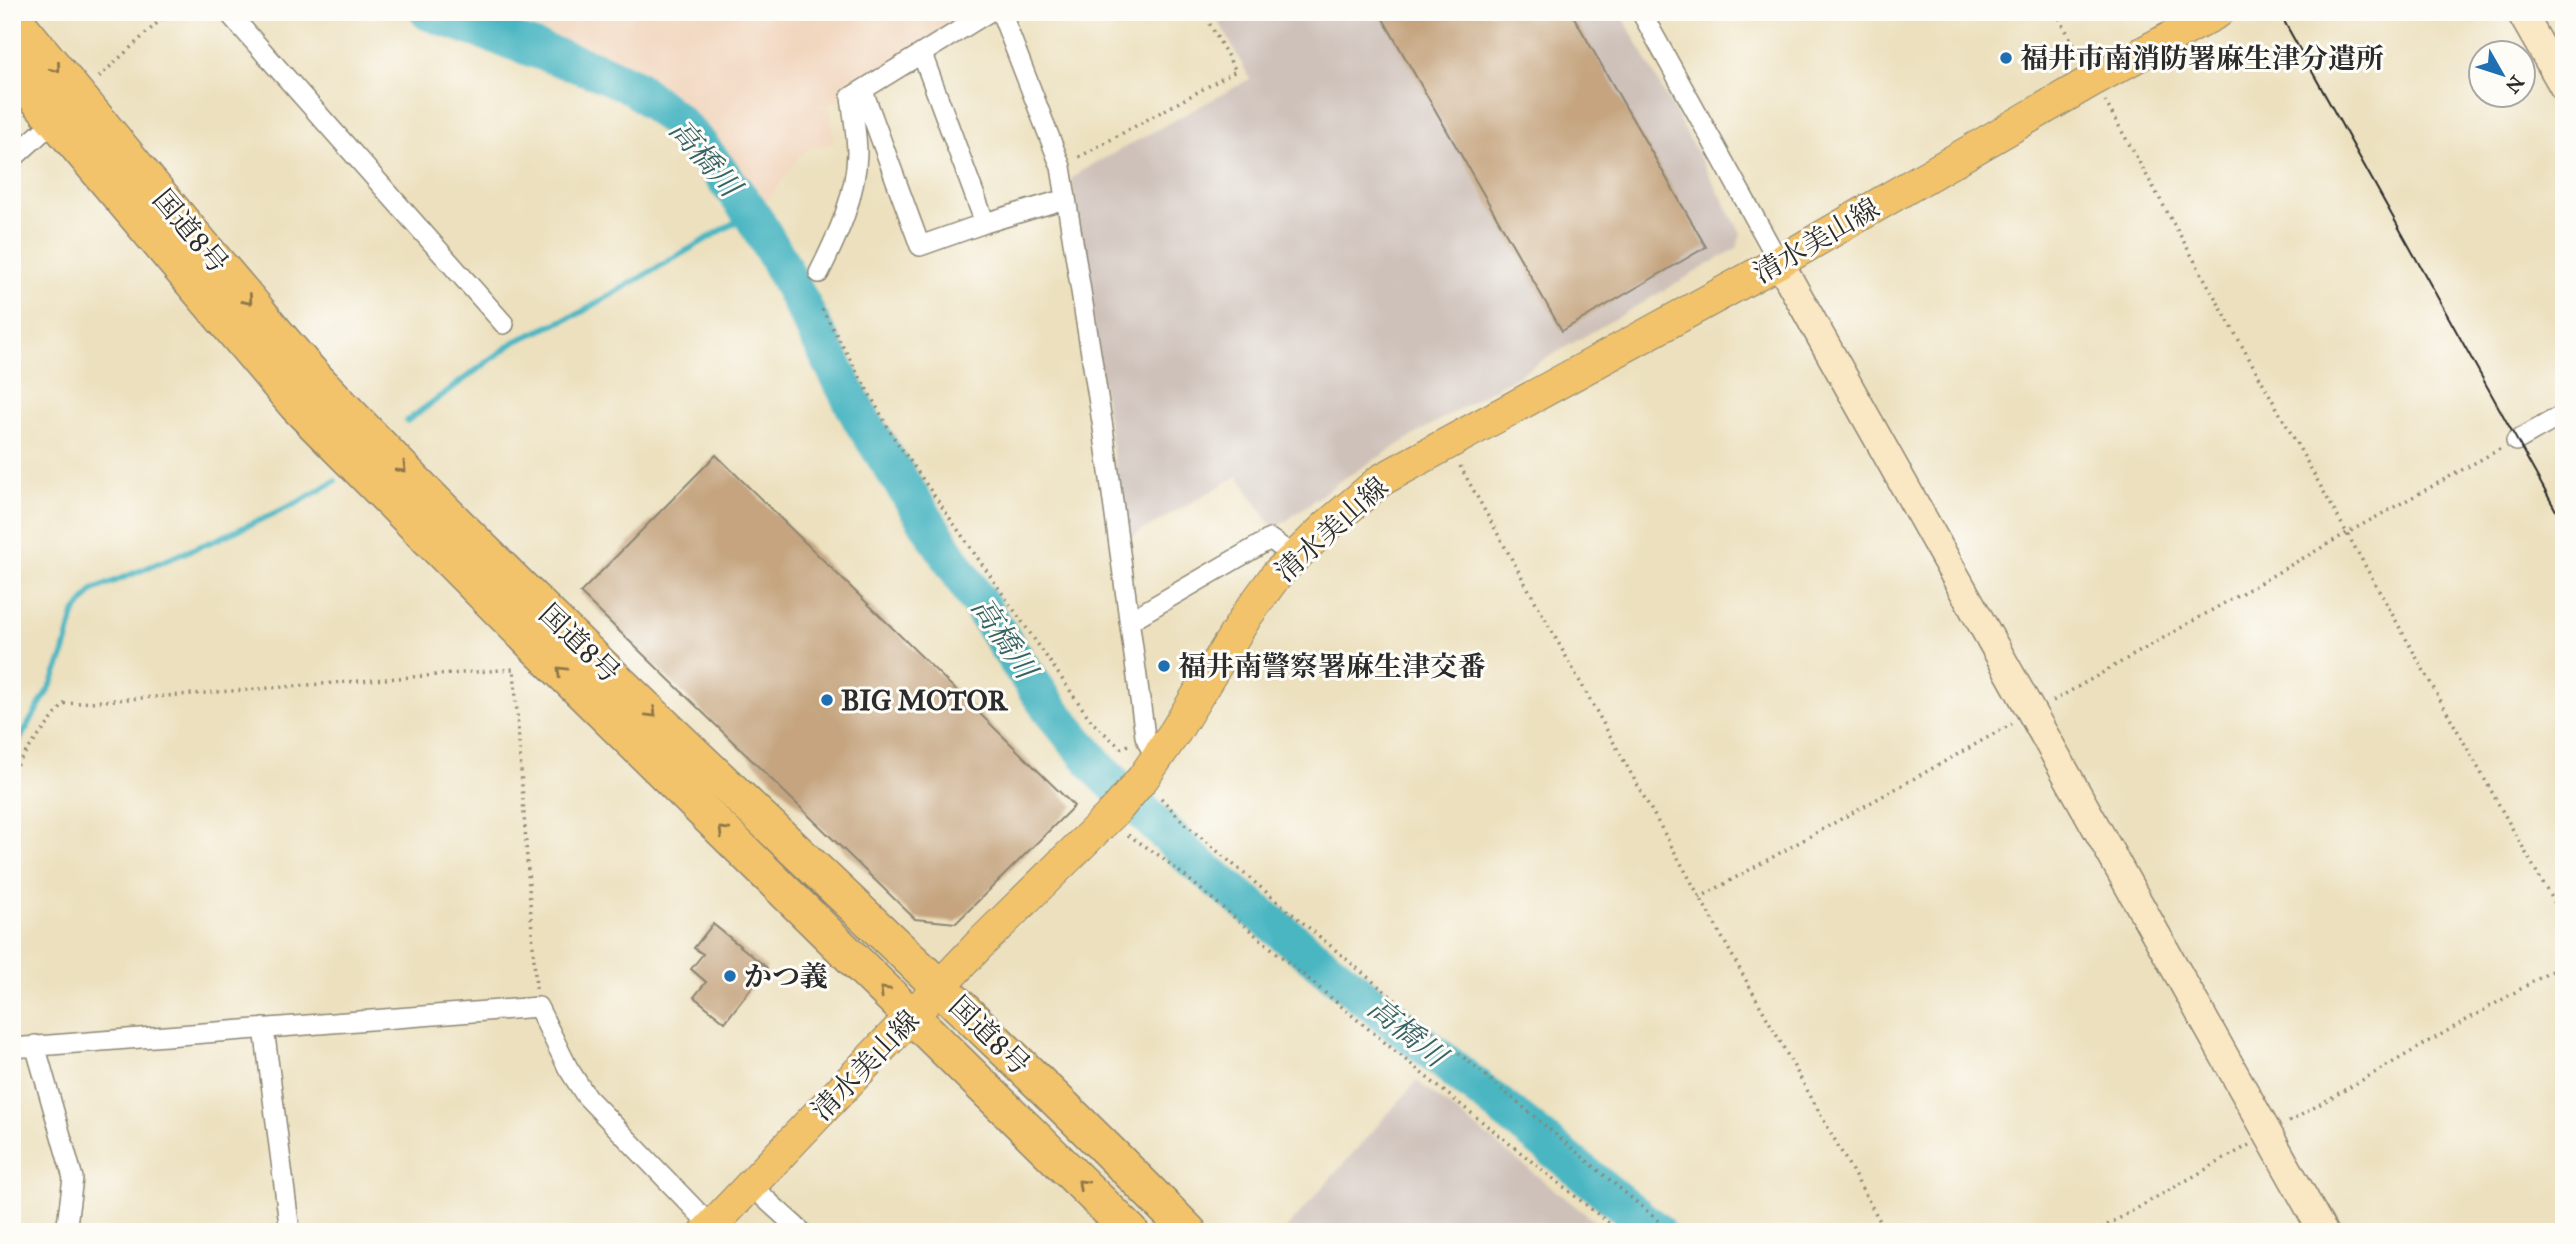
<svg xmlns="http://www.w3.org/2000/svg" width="2576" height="1244" viewBox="0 0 2576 1244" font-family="'IM FELL Great Primer','Noto Serif JP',serif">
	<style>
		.built { fill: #f1d5bd }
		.industrial { fill: #cec1ba }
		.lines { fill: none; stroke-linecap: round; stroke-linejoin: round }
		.stream { stroke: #48b6c2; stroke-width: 6 }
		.river { stroke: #48b6c2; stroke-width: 38 }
		.building { fill: #c5a47f }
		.street-casing { stroke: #8c8674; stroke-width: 22 }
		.secondary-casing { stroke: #8c8674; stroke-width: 31 }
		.primary-casing { stroke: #8c8674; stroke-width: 34 }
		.highway-casing { stroke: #8c8674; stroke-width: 38 }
		.path { stroke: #8c8674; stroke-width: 3.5; stroke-dasharray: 2 5; stroke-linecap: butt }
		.street { stroke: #fff; stroke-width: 19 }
		.secondary { stroke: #fae7c3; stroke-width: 28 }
		.primary { stroke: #f2c36a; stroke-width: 32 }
		.highway { stroke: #f2c36a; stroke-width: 35 }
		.tram { stroke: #2b2b2b; stroke-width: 2 }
		.oneway { stroke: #8e774a }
		.poi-dot { fill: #1f6fb2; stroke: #fdfcf7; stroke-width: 2.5 }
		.labels { text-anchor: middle; stroke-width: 6; stroke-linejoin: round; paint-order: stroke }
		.poi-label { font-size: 28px; font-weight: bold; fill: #2b2b2b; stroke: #fdfcf7; text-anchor: start }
		.street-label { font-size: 28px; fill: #2b2b2b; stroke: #fdfcf7 }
		.water-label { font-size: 30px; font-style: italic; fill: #376367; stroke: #fdfcf7 }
	</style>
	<rect width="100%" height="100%" fill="#fdfcf7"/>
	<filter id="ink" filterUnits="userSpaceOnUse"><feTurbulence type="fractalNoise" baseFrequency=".0143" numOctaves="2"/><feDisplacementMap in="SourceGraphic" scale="14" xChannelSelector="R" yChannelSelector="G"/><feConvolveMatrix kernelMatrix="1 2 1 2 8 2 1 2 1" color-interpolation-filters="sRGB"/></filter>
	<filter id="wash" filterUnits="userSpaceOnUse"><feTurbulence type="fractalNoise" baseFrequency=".00686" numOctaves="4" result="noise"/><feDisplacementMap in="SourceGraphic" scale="28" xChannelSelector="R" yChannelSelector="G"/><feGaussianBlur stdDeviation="1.57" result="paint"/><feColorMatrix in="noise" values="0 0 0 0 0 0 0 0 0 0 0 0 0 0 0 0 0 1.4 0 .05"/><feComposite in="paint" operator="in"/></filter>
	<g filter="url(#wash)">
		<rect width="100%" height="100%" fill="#ece0be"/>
		<path class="built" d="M496,12H969L829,104L834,143L808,149L797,159L767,202L701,122L642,69Z"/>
		<path class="industrial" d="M1214,12H1620L1741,233L1737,248L1421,431L1340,481L1274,530L1238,476L1126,540L1071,179L1081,171L1250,79Z
			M1417,1081L1608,1232H1283Z"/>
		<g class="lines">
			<path class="stream" d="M407,421L516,341L580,313L751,213
				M12,753L52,683L63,656L74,614L93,590L218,539L299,502L335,481"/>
			<path class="river" d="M429,12L600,72L635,88L674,119L700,146L751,213L778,259L862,421L1008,648L1053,713L1100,770L1194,861L1657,1232"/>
		</g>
		<g id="blocks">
			<path class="building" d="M1379,12H1571L1706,247L1562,331Z
				M716,455L1074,806L956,923L915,919L580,593Z
				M713,924L767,968L725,1022L694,997L706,982L691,969L703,954L694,948Z"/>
		</g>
	</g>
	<g filter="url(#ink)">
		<use href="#blocks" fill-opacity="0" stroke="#8c8674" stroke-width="2"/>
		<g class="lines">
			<g class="street-casing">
				<path id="street" d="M228,12L504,324
					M1001,12L1061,167L1103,428L1145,736L1156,761
					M1641,12L1779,262
					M922,54L985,223
					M863,91L920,246L985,223L1065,199
					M12,159L54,121
					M819,273C838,235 856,196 857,153C857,135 853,115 851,97L989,12
					M2516,441L2564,414
					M1129,621L1270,539L1295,557
					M264,1028L290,1232
					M35,1045L73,1178L66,1232
					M12,1048L538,1007L568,1068L586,1096L711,1226
					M750,1185L802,1232"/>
			</g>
			<g class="secondary-casing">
				<path id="secondary" d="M2521,12L2564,87
					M1779,262L2323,1232"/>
			</g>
			<g class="primary-casing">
				<path id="primary" d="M706,1232L979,945L1117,809L1143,778L1175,732L1247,615L1277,574L1327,526L1381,480L1779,262L2093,80L2218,12"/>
			</g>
			<g class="highway-casing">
				<path id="highway" d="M12,16C88,108 163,200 241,291C268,323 295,357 324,387C601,681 907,944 1189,1232
					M12,69L296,405L535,646L1131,1232"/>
			</g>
			<path class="path" d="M2056,12L2081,58
				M99,77L169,12
				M2105,101L2564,921
				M1079,157L1236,71L1203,12
				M822,309L894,438L1092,722L1121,748L1128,745
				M1460,466L1886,1232
				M2053,701L2347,533L2500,449
				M12,770L64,704L514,669L536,989
				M1161,798L1185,824L1672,1232
				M1128,835L1163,858L1425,1076L1620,1232
				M1699,898L2012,724
				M2289,1122L2564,964
				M2095,1232L2249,1145"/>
			<use href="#street" class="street"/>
			<use href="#secondary" class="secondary"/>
			<use href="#primary" class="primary"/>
			<use href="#highway" class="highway"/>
			<path class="tram" d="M2279,12L2564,525"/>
		</g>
		<defs><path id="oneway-chevron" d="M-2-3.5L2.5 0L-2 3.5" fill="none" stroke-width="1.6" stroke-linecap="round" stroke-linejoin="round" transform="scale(1.75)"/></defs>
		<g class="oneway">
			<use href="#oneway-chevron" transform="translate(56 68) rotate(50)"/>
			<use href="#oneway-chevron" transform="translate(248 300) rotate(49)"/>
			<use href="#oneway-chevron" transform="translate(402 468) rotate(45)"/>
			<use href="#oneway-chevron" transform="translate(561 671) rotate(-135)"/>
			<use href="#oneway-chevron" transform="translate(652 713) rotate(44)"/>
			<use href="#oneway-chevron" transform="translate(723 831) rotate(-135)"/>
			<use href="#oneway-chevron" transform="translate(884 991) rotate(-135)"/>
			<use href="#oneway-chevron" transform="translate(1082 1184) rotate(-136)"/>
		</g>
	</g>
	<g class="poi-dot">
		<circle cx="2006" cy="58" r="7"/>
		<circle cx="1164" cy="666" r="7"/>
		<circle cx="827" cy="700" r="7"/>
		<circle cx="730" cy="976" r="7"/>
	</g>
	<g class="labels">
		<g class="poi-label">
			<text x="2020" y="68">福井市南消防署麻生津分遣所</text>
			<text x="1178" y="676">福井南警察署麻生津交番</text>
			<text x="841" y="710">BIG MOTOR</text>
			<text x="744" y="986">かつ義</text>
		</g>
		<g class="street-label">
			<text transform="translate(191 231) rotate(50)" y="10">国道8号</text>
			<text transform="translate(1816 240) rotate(-30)" y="10">清水美山線</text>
			<text transform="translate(1331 529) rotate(-42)" y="10">清水美山線</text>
			<text transform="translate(580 643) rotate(44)" y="10">国道8号</text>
			<text transform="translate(990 1035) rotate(44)" y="10">国道8号</text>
			<text transform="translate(865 1065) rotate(-46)" y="10">清水美山線</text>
		</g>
		<g class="water-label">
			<text transform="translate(705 158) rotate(49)" y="10">高橋川</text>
			<text transform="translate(1004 638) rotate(56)" y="10">高橋川</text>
			<text transform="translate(1407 1032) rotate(39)" y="10">高橋川</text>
		</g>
	</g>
	<rect width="2576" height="1244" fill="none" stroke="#fdfcf7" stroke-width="42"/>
	<g transform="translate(2502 74) rotate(129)"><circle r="33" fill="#fdfcf7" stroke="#a9a8a5" stroke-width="2"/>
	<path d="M0-5L12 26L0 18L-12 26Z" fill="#1f6fb2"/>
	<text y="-10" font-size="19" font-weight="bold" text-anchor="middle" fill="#2b2b2b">N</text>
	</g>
</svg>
